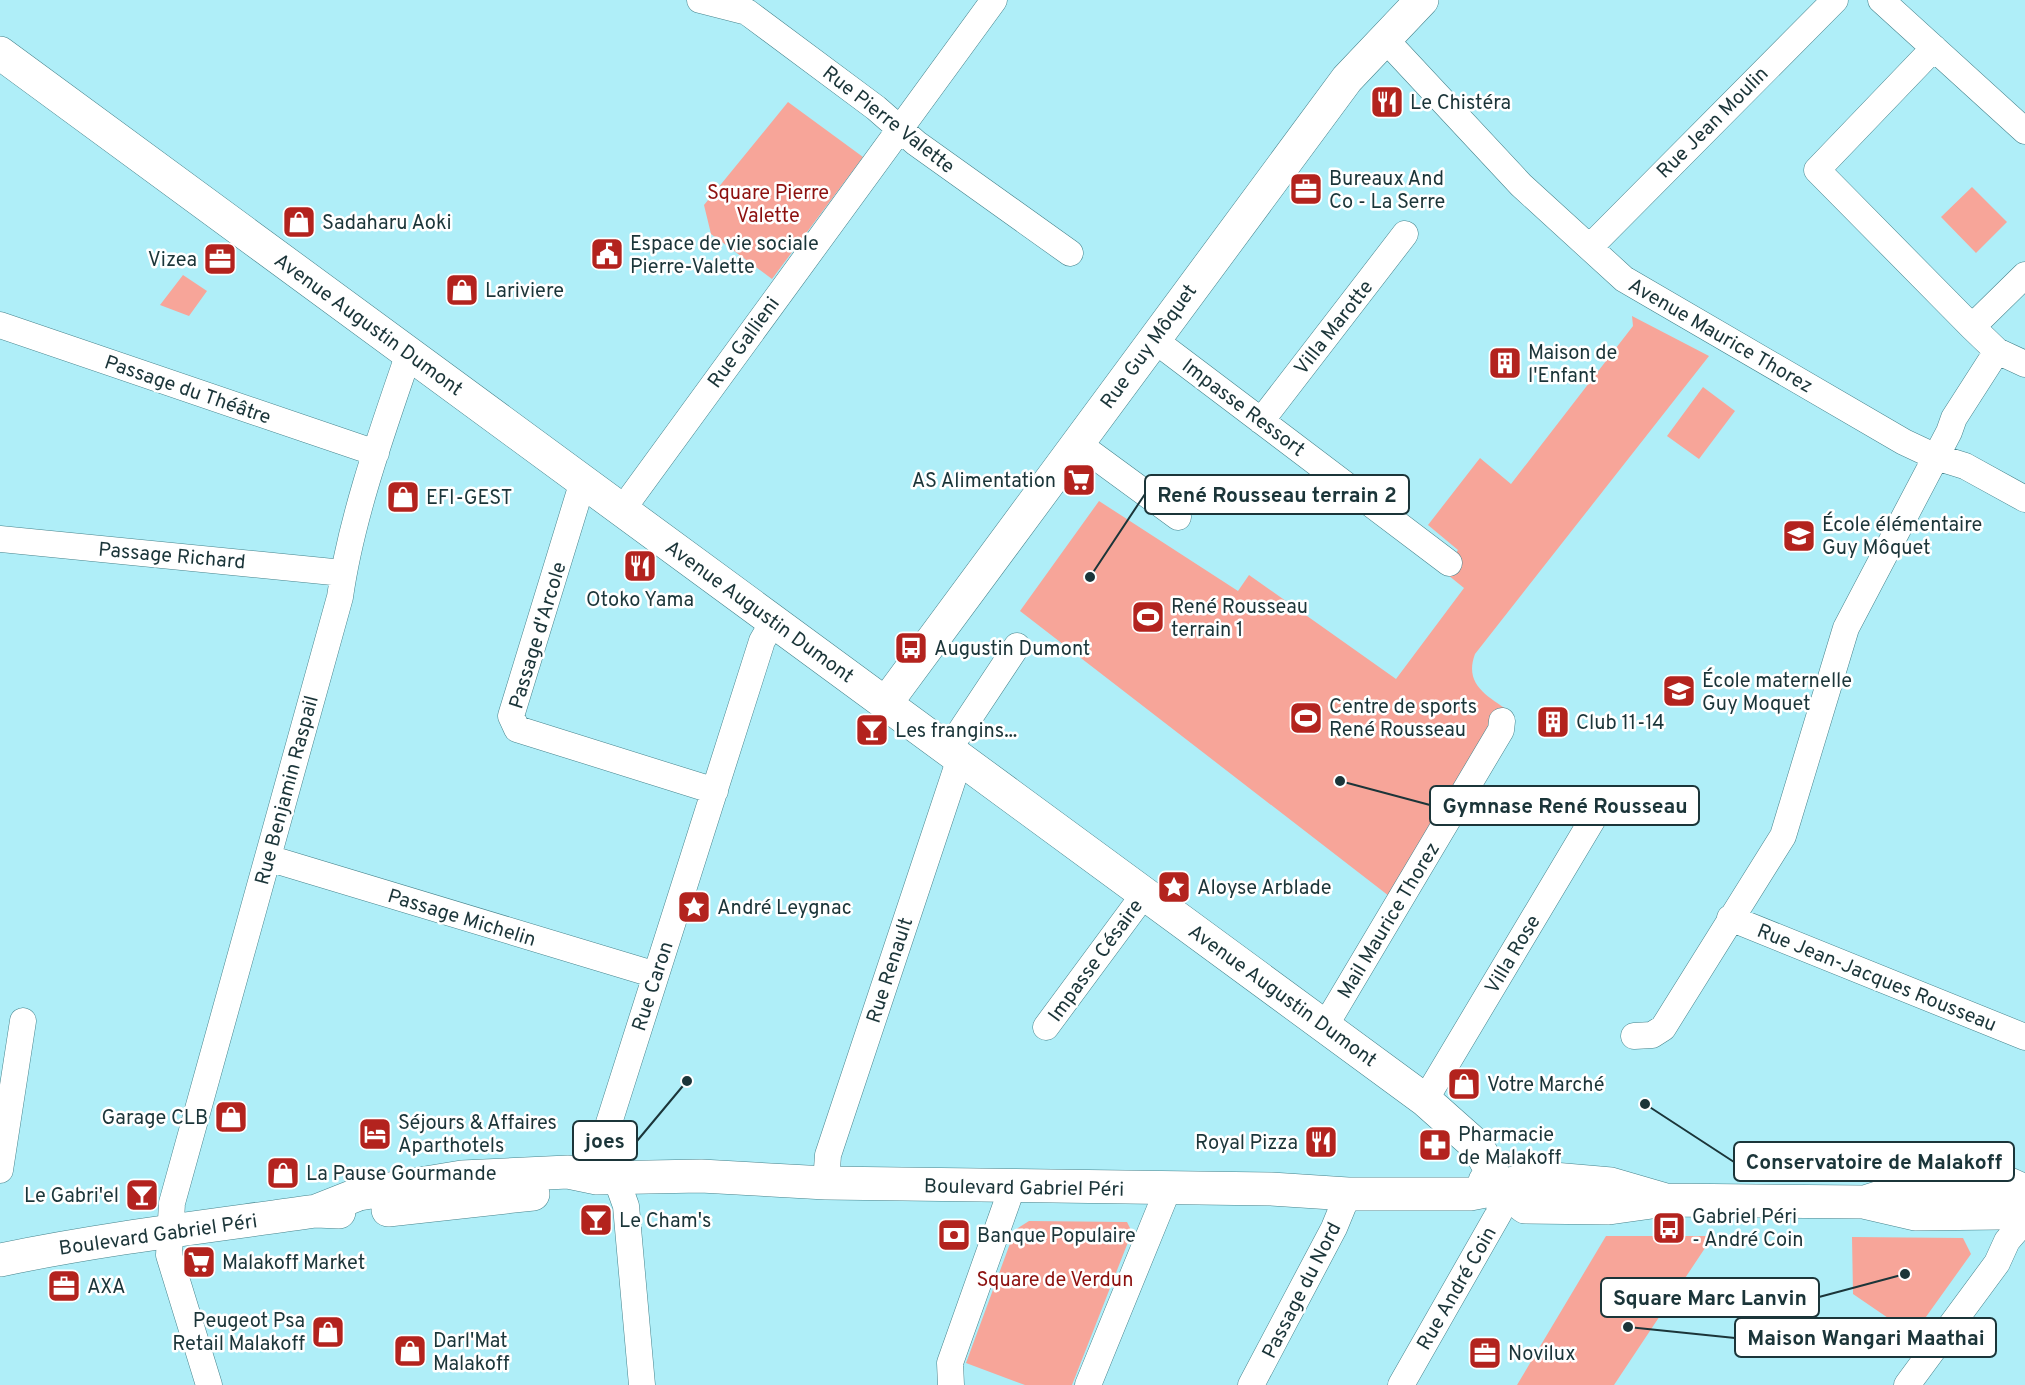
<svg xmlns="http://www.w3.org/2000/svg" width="2025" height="1385" viewBox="0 0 2025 1385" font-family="Overpass,sans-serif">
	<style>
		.green { fill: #f7a599 }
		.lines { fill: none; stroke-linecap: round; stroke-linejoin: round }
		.street-casing { stroke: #46838c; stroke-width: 27 }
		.secondary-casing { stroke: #46838c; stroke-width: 34 }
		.street { stroke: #fff; stroke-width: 26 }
		.secondary { stroke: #fff; stroke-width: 33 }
		.labels { text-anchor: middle; stroke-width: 5; stroke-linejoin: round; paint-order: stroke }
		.poi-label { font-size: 20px; fill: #1b3539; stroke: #fff; text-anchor: start }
		.street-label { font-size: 20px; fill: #1b3539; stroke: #fff }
		.park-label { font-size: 20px; fill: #8d110f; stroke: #fff }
		.leader { fill: none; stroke: #1b3539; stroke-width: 2 }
		.callout-dot { fill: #1b3539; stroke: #fff; stroke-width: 2 }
		.callout { fill: #fff; stroke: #1b3539; stroke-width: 2 }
		.callout-label { font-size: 21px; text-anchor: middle; font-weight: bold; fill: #1b3539 }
	</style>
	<rect width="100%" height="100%" fill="#afeef8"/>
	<path class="green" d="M788,102L863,157L772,279L711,234L704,205Z
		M1972,187L2007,222L1976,253L1941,217Z
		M183,275L207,291L189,316L160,305Z
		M1632,316L1709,356L1475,654C1463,686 1490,697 1512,713L1502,721L1389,896L1020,611L1099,501L1238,591L1249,575L1396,679L1464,588L1443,571L1458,550L1428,525L1480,458L1511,484L1633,326Z
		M1703,387L1735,411L1699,459L1667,436Z
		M1029,1221L1127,1222L1132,1232L1072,1385H1025L966,1363L1015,1230Z
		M1606,1236H1713L1614,1385H1517Z
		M1852,1237L1963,1238L1971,1254L1913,1335L1853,1294Z"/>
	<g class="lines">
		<g class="street-casing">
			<path id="street" d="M700,0L747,12L876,108L916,143L1070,253
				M1881,0L2025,131
				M1384,38L1521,185L1624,279L1904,442L1936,457L1965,466L2025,499
				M1934,48L1817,170L1972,327
				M1590,247L1835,0
				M0,325L376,453
				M1153,339L1449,563
				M1997,351L2025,364
				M1261,421L1405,234
				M1077,443L1178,517
				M583,481L511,716L517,729L715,791
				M622,510L994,0
				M0,539L343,573
				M948,750L1017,646
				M268,858L656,975
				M1730,918L2025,1037
				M1325,1026L1501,730L1502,721
				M1046,1027L1145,893
				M1634,1036L1652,1035L1663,1028L1783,836L1846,628L1949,432L1954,418L1997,351L1972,327L2025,275
				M1425,1100L1600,807
				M0,1170L23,1021
				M826,1183L828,1155L960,758
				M209,1385L169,1255L172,1203L340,597C351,518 383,429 409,353
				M642,1385L626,1206L616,1178L601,1148L762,641L773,622
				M951,1385L950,1363L1012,1188
				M1088,1385L1168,1189
				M1251,1385L1334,1228L1348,1194
				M1401,1385L1499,1213L1501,1188
				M1907,1385L1997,1263L2007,1241L2025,1220"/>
		</g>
		<g class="secondary-casing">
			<path id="secondary" d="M0,53L1425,1100L1478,1147L1501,1188
				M886,703L1347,79L1422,0
				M1485,1181L1501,1188L1525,1207L1609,1208L1666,1200L1863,1202L1915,1214L2000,1213L2025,1205
				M1865,1202L1915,1186L2007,1183L2025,1191
				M388,1210L533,1194
				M316,1211L359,1194L462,1177L568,1172L597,1178L701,1176L826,1183L1271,1189L1348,1194H1470L1501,1188L1530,1177L1611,1184L1666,1200
				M0,1260C106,1238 210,1226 316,1211L339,1212"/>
		</g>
		<use href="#street" class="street"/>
		<use href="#secondary" class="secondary"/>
	</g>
	<defs>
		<g id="restaurant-square" transform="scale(1.725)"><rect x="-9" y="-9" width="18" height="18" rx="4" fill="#b3231e" stroke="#fff"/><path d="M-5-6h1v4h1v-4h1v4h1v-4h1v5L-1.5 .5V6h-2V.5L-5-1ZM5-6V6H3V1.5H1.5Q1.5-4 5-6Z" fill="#fff"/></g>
		<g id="office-square" transform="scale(1.725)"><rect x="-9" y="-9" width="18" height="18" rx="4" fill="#b3231e" stroke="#fff"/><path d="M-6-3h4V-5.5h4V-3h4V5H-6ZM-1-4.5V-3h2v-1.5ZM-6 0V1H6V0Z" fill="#fff"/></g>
		<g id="shop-square" transform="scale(1.725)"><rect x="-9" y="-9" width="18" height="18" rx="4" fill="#b3231e" stroke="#fff"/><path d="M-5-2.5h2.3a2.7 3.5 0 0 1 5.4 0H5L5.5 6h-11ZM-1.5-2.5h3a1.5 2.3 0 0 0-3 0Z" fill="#fff"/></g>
		<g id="civic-square" transform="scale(1.725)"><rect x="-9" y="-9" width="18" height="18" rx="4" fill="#b3231e" stroke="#fff"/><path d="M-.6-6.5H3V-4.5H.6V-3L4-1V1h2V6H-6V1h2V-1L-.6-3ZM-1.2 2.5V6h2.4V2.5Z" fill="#fff"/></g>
		<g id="building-square" transform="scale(1.725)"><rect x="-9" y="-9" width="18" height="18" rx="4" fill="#b3231e" stroke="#fff"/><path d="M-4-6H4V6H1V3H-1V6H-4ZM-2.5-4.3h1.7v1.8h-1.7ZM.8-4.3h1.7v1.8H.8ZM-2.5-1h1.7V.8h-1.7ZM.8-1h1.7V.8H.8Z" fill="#fff"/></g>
		<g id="supermarket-square" transform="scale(1.725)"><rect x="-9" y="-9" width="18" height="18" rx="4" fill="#b3231e" stroke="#fff"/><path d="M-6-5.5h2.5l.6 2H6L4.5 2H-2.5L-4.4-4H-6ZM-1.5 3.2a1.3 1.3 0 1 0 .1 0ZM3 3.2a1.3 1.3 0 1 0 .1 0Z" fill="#fff"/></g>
		<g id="school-square" transform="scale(1.725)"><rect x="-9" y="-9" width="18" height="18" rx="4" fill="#b3231e" stroke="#fff"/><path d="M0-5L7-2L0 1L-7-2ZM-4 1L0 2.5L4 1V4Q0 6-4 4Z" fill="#fff"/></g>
		<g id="stadium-square" transform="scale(1.725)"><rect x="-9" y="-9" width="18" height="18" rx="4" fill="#b3231e" stroke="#fff"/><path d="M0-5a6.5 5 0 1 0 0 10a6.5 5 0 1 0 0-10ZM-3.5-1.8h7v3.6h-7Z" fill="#fff"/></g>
		<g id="bus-square" transform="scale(1.725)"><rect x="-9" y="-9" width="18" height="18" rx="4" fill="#b3231e" stroke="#fff"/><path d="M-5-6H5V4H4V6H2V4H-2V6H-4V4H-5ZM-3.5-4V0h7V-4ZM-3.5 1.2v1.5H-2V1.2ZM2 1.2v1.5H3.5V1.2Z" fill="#fff"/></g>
		<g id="bar-square" transform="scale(1.725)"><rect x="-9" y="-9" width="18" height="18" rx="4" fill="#b3231e" stroke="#fff"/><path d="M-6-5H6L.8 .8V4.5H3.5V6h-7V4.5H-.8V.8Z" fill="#fff"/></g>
		<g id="sight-square" transform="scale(1.725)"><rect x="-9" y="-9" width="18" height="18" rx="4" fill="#b3231e" stroke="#fff"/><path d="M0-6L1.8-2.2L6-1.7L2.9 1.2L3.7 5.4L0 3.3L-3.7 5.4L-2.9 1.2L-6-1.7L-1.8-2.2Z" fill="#fff"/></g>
		<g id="hotel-square" transform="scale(1.725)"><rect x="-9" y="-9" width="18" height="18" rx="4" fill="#b3231e" stroke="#fff"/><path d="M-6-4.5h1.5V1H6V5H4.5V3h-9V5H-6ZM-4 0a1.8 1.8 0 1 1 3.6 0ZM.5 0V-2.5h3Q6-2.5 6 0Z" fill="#fff"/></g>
		<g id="pharmacy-square" transform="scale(1.725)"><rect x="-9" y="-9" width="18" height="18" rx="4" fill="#b3231e" stroke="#fff"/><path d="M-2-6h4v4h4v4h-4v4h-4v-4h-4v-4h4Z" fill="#fff"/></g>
		<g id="bank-square" transform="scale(1.725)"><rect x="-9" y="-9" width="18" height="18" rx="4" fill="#b3231e" stroke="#fff"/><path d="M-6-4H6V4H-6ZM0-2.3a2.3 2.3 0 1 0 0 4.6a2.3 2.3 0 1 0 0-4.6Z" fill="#fff"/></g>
	</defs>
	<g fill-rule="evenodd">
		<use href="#restaurant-square" x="1387" y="102"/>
		<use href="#office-square" x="1306" y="189"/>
		<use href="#shop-square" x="299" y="222"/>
		<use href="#civic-square" x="607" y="254"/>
		<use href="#office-square" x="220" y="259"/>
		<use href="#shop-square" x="462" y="290"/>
		<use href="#building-square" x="1505" y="363"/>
		<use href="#supermarket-square" x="1079" y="480"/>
		<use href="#shop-square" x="403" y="497"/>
		<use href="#school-square" x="1799" y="536"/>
		<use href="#restaurant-square" x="640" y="566"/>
		<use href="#stadium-square" x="1148" y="617"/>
		<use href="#bus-square" x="911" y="648"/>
		<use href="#school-square" x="1679" y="691"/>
		<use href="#stadium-square" x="1306" y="718"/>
		<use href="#building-square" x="1553" y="722"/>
		<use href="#bar-square" x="872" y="730"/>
		<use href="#sight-square" x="1174" y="887"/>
		<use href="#sight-square" x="694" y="907"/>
		<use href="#shop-square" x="1464" y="1084"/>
		<use href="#shop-square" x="231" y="1117"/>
		<use href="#hotel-square" x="375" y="1134"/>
		<use href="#restaurant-square" x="1321" y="1142"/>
		<use href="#pharmacy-square" x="1435" y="1145"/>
		<use href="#shop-square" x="283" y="1173"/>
		<use href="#bar-square" x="142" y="1195"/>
		<use href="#bar-square" x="596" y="1220"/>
		<use href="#bus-square" x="1669" y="1228"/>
		<use href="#bank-square" x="954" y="1235"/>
		<use href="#supermarket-square" x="199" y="1262"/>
		<use href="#office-square" x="64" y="1286"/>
		<use href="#shop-square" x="328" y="1332"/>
		<use href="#shop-square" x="410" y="1351"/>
		<use href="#office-square" x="1485" y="1353"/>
	</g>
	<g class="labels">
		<g class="poi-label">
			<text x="1410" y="109">Le Chistéra</text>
			<text x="1329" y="185">Bureaux And<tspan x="1329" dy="23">Co - La Serre</tspan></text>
			<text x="322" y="229">Sadaharu Aoki</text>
			<text x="630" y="250">Espace de vie sociale<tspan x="630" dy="23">Pierre-Valette</tspan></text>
			<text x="197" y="266" text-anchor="end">Vizea</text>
			<text x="485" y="297">Lariviere</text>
			<text x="1528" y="359">Maison de<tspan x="1528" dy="23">l'Enfant</tspan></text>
			<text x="1056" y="487" text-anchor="end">AS Alimentation</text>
			<text x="426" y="504">EFI-GEST</text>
			<text x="1822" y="531">École élémentaire<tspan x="1822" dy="23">Guy Môquet</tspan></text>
			<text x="640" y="606" text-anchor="middle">Otoko Yama</text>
			<text x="1171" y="613">René Rousseau<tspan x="1171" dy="23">terrain 1</tspan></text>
			<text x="934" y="655">Augustin Dumont</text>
			<text x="1702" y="687">École maternelle<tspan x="1702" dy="23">Guy Moquet</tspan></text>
			<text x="1329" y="713">Centre de sports<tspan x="1329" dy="23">René Rousseau</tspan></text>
			<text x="1576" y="729">Club 11-14</text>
			<text x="895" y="737">Les frangins...</text>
			<text x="1197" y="894">Aloyse Arblade</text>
			<text x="717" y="914">André Leygnac</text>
			<text x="1487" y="1091">Votre Marché</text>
			<text x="208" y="1124" text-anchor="end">Garage CLB</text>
			<text x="398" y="1129">Séjours &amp; Affaires<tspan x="398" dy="23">Aparthotels</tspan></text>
			<text x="1458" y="1141">Pharmacie<tspan x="1458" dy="23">de Malakoff</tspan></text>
			<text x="1298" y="1149" text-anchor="end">Royal Pizza</text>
			<text x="306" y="1180">La Pause Gourmande</text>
			<text x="119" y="1202" text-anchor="end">Le Gabri'el</text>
			<text x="1692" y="1223">Gabriel Péri<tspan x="1692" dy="23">- André Coin</tspan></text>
			<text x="619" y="1227">Le Cham's</text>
			<text x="977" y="1242">Banque Populaire</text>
			<text x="222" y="1269">Malakoff Market</text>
			<text x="87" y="1293">AXA</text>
			<text x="305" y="1327" text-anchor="end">Peugeot Psa<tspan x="305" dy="23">Retail Malakoff</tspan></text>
			<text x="433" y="1347">Darl'Mat<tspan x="433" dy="23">Malakoff</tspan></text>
			<text x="1508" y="1360">Novilux</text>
		</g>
		<g class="street-label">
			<text transform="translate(889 119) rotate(38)" y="7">Rue Pierre Valette</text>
			<text transform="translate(1712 122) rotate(-45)" y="7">Rue Jean Moulin</text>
			<text transform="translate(369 324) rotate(36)" y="7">Avenue Augustin Dumont</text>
			<text transform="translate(1333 327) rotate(-52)" y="7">Villa Marotte</text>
			<text transform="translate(1721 335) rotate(30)" y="7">Avenue Maurice Thorez</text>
			<text transform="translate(743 342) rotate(-54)" y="7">Rue Gallieni</text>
			<text transform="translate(1148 346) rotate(-54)" y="7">Rue Guy Môquet</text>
			<text transform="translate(188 389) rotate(19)" y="7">Passage du Théâtre</text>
			<text transform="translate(1244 407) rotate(37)" y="7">Impasse Ressort</text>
			<text transform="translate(172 555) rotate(5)" y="7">Passage Richard</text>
			<text transform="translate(760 611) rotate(36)" y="7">Avenue Augustin Dumont</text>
			<text transform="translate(537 635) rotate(-73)" y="7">Passage d'Arcole</text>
			<text transform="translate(286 790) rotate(-75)" y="7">Rue Benjamin Raspail</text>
			<text transform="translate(462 917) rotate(17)" y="7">Passage Michelin</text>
			<text transform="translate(1388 920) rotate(-59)" y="7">Mail Maurice Thorez</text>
			<text transform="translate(1512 954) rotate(-59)" y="7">Villa Rose</text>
			<text transform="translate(1095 960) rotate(-54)" y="7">Impasse Césaire</text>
			<text transform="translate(889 970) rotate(-72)" y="7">Rue Renault</text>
			<text transform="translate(1877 977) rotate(22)" y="7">Rue Jean-Jacques Rousseau</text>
			<text transform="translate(652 986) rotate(-72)" y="7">Rue Caron</text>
			<text transform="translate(1283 995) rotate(36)" y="7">Avenue Augustin Dumont</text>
			<text transform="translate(1024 1187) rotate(1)" y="7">Boulevard Gabriel Péri</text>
			<text transform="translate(158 1234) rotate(-8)" y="7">Boulevard Gabriel Péri</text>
			<text transform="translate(1456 1288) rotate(-60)" y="7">Rue André Coin</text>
			<text transform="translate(1301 1290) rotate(-63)" y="7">Passage du Nord</text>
		</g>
		<g class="park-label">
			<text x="768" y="199">Square Pierre<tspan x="768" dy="23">Valette</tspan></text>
			<text x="1055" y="1286">Square de Verdun</text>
		</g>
	</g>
	<path class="leader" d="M1090 577L1145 494M1340 781L1430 805M687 1081L637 1141M1645 1104L1734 1162M1905 1274L1819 1297M1628 1327L1735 1338"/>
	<g class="callout-dot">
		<circle cx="1090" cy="577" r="6"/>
		<circle cx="1340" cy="781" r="6"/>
		<circle cx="687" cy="1081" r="6"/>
		<circle cx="1645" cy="1104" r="6"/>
		<circle cx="1905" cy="1274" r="6"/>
		<circle cx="1628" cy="1327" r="6"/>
	</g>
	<g class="callout">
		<rect x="1145" y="475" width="264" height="39" rx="6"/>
		<rect x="1430" y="786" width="269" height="39" rx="6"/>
		<rect x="573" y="1121" width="64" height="39" rx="6"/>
		<rect x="1734" y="1142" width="280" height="39" rx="6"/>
		<rect x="1601" y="1278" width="218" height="39" rx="6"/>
		<rect x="1735" y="1318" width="261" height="39" rx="6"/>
	</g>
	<g class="callout-label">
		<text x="1277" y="502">René Rousseau terrain 2</text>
		<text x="1565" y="813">Gymnase René Rousseau</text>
		<text x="605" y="1148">joes</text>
		<text x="1874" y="1169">Conservatoire de Malakoff</text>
		<text x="1710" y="1305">Square Marc Lanvin</text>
		<text x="1866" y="1345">Maison Wangari Maathai</text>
	</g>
</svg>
